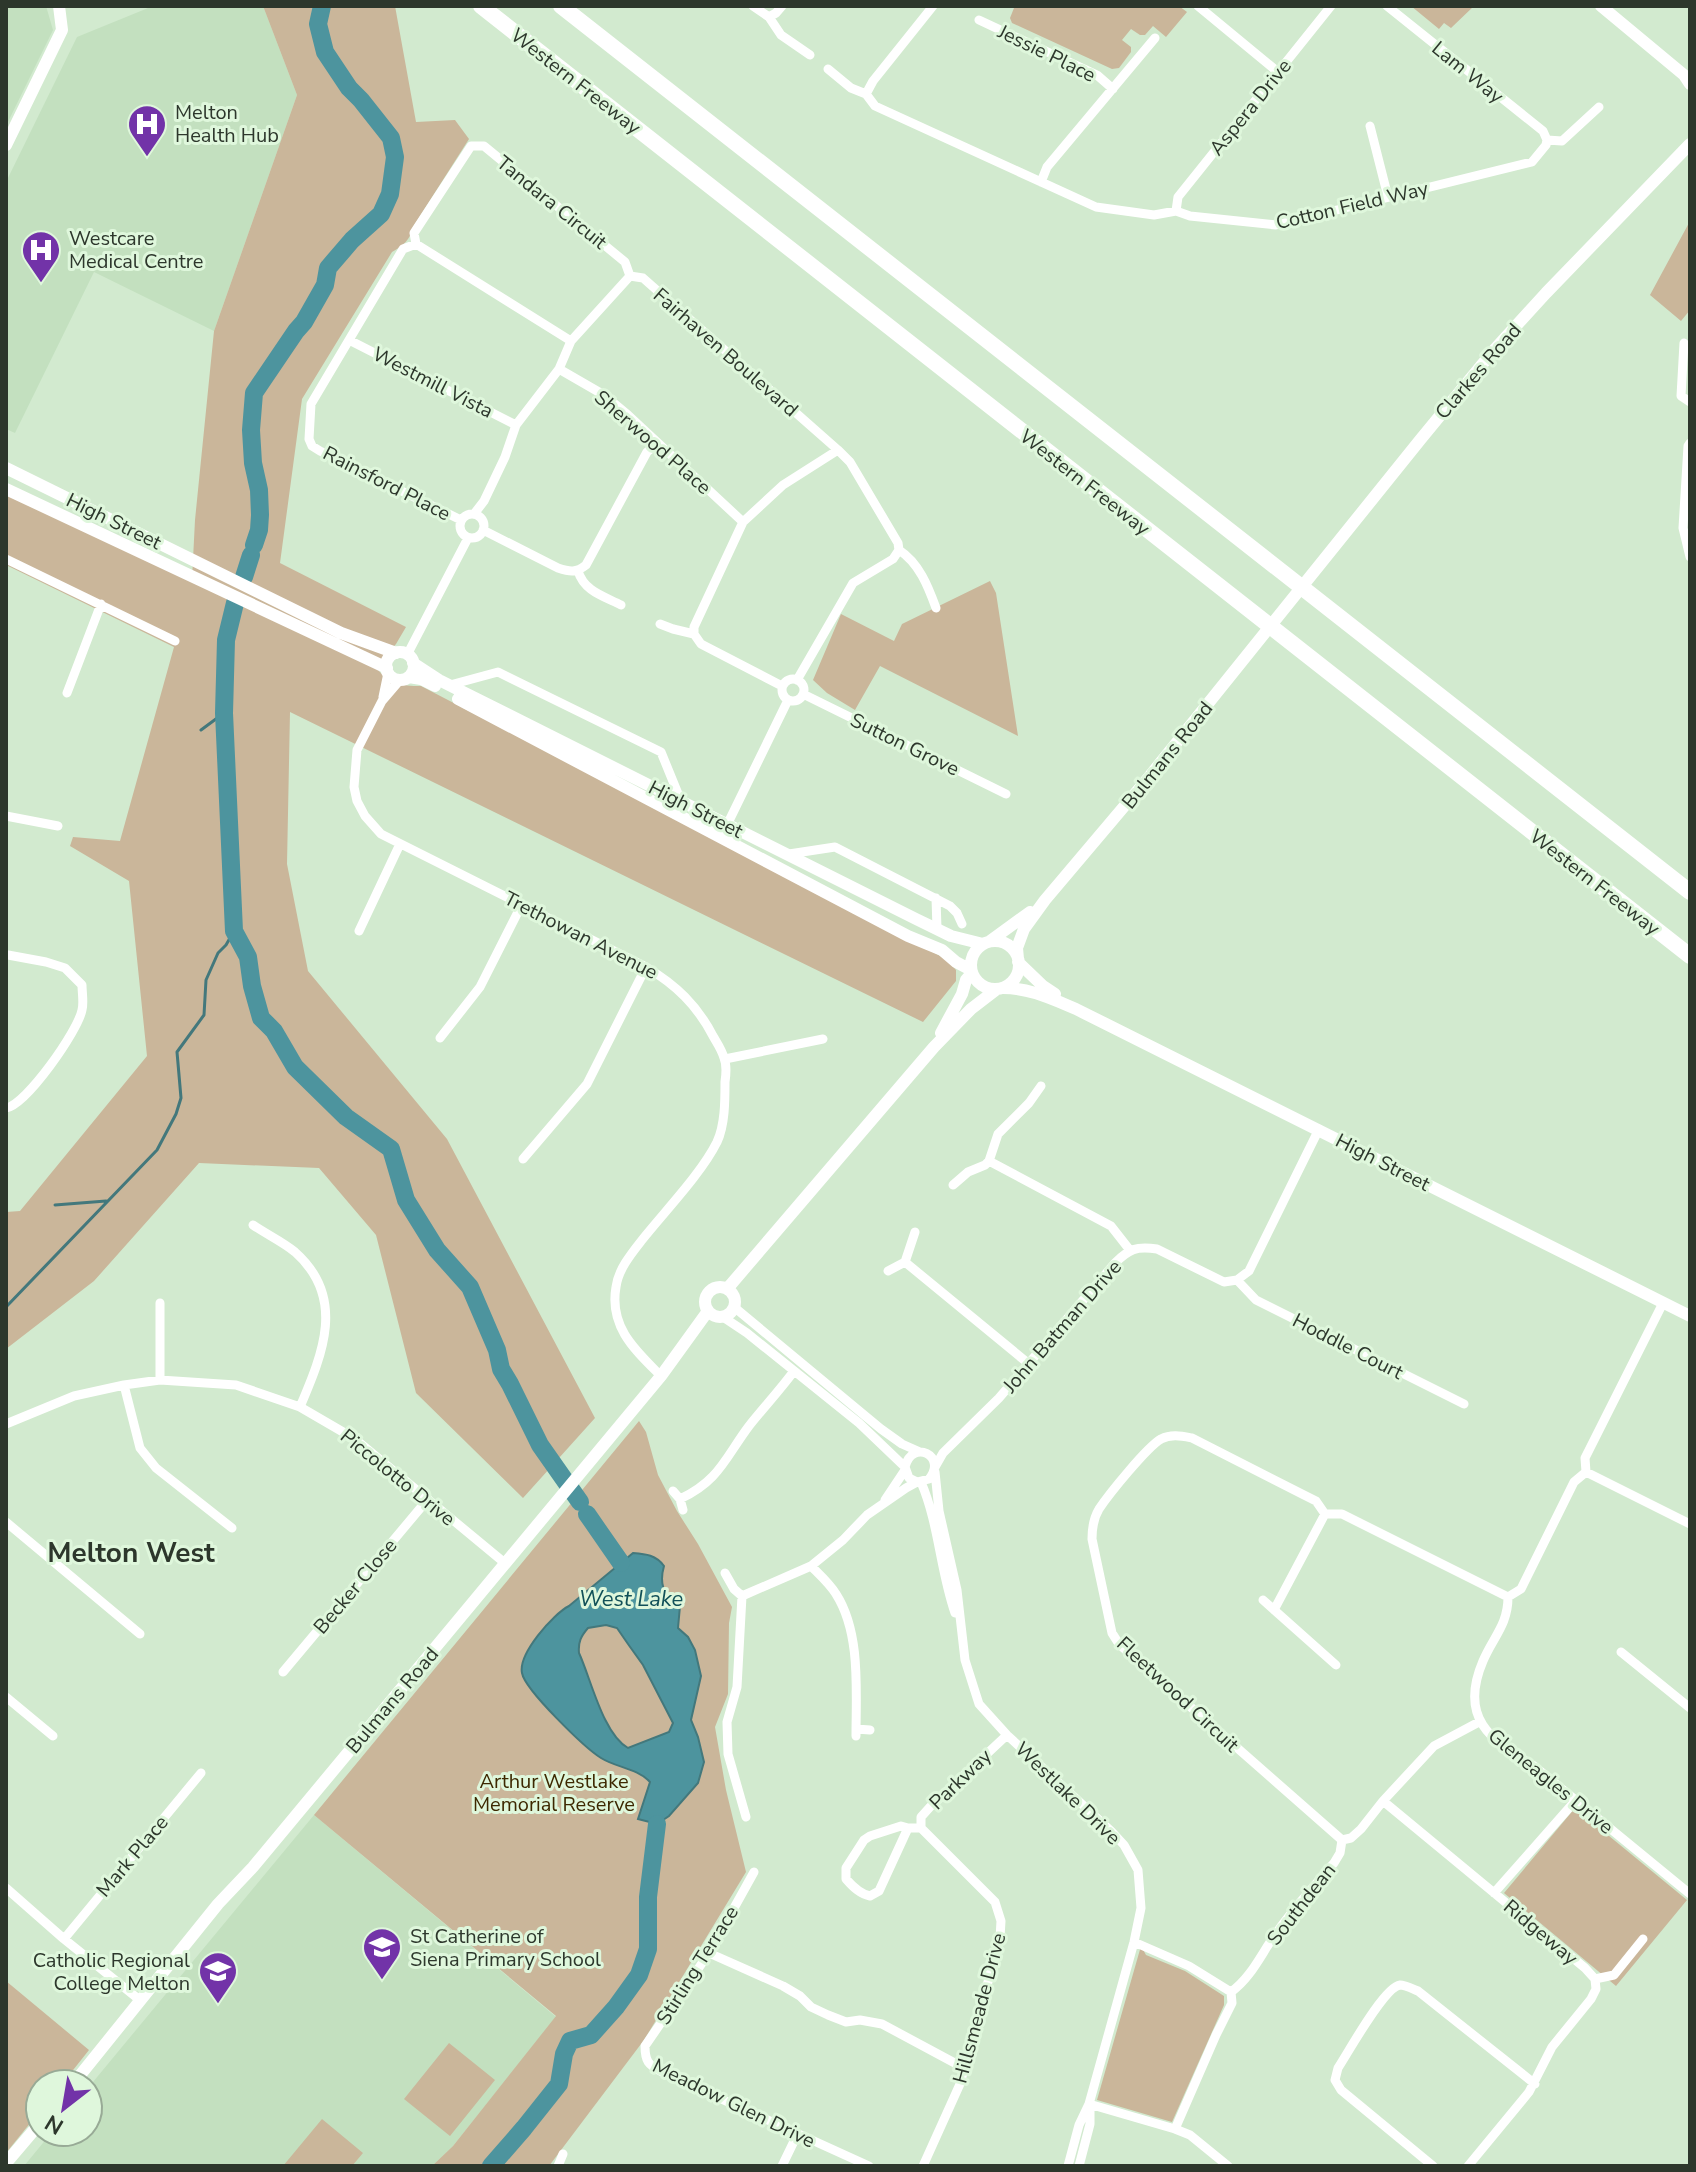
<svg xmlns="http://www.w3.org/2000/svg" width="1696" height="2172" viewBox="0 0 1696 2172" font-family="'Nunito Sans',sans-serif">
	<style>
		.built { fill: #c3e0bf }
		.green { fill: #cab69a }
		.water { fill: #4d949e; stroke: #43787c; stroke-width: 2; fill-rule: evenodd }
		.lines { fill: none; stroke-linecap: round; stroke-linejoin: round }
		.stream { stroke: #43787c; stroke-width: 3 }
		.river { stroke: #4d949e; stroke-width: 18 }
		.street { stroke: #fff; stroke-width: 9 }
		.secondary { stroke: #fff; stroke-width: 12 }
		.highway { stroke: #fff; stroke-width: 16 }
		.labels { text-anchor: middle; stroke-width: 6; stroke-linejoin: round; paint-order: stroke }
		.street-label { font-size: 20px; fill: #2d372c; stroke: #dff7dc }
		.poi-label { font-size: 20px; fill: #2d372c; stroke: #dff7dc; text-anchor: start }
		.park-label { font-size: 20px; fill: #3d2800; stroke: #dff7dc }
		.water-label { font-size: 22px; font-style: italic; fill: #115058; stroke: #dff7dc }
		.district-label { font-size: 28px; font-weight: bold; fill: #2d372c; stroke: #dff7dc }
	</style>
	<rect width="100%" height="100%" fill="#d2eacf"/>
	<path class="built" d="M6,6H46L53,30L6,126Z
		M153,6H263L297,95L214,331L94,272L15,433L6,429V182L77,37Z
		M314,1815L556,2017L453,2146L432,2166H24L52,2132H88V2088Z"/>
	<path class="green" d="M263,6H395L416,122L455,120L469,139L413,227C410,240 404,245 392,252L302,399L280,563L406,627L396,644L376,667C388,684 401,686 421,686L946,959L956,970V981L923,1022L290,712L287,864L308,971L447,1139L595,1418L523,1498L416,1393L376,1235L319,1168L199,1163L94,1281L6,1349V1212L20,1211L147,1056L129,881L70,846L73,837L120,841L174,647L6,565V491L192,579L195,520L214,331L297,95Z
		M1011,6H1179L1187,12L1166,37L1153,26L1145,35H1140L1131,29L1122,40L1131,47V52L1119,68L1112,69L1012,23L1010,18L1014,8Z
		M1411,6H1474L1451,28L1444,23L1439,29Z
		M1690,221V310L1681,321L1650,295Z
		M990,581L996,593L1018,736L880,666L855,710L827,693L813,680L841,614L894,641L902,624Z
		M639,1421L646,1432L658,1475L677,1511L698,1544L732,1607L729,1623L728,1694L715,1727L726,1790L746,1872L644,2040L549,2166H432L453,2146L556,2016L314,1815Z
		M1575,1808L1687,1900L1616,1986L1504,1893Z
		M1141,1946L1146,1955L1185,1971L1224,1996V2005L1172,2122L1097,2100Z
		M6,1981L89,2050L62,2084H40V2111L6,2153Z
		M449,2043L495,2080L450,2136L404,2099Z
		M322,2119L363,2153L352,2166H283Z"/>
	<path class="water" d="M633,1553C646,1554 656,1555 664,1566C660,1580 661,1598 679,1599L680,1606L678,1628L688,1637L695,1650L701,1676L691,1720L698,1737L704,1762L698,1783L669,1816L657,1824L638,1819L650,1782C637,1768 617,1768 601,1758C585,1748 525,1690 522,1673C518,1654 553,1614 569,1606ZM606,1625L617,1628L628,1644L643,1665L673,1723L669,1732L628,1748C603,1734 591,1679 579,1653C578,1642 581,1636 588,1628Z"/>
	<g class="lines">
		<path class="stream" d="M201,730L224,713
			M55,1205L106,1201
			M6,1307L157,1150L176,1114L181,1098L177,1052L204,1015L206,980L218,953L226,945L234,931"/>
		<path class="river" d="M254,545L259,530L260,515L259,490L253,463L251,430L254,393L296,331L304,322L325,285L328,268L352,240L381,214L390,194L395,157L391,138L361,100L349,88L325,52L318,24L322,6
			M244,577L251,555
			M235,603L226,640L224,713L234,931L248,957L252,986L261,1018L274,1031L295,1067L346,1117L391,1149L406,1200L437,1250L470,1287L497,1350L501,1369L510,1384L540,1445L580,1502
			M587,1514L621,1563
			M491,2166L524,2128L559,2084L564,2054L570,2041L591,2035L616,2007L639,1975L648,1949V1897L657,1824"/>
		<path class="street" d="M753,6L769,17L781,35L810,55
			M1198,6L1278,72
			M1387,6L1543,131L1547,140
			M769,17L776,13L782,6
			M979,20L1097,75L1113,89
			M828,69L851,88L866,94L875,106L1096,207L1154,215L1176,211L1190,216L1276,225L1532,162L1546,145L1547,140L1562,141L1599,107
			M866,94L873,81L933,6
			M1370,126L1388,197
			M1041,182L1047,167L1155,38
			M1176,211L1178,197L1331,6
			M416,244L403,249L311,404L309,439L312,446L320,451L461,520
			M630,276L643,278L838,450L850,462L898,543L899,550L893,559L853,583L797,680
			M349,340L516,425
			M571,341L416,244L414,233L471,146H484L625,262L630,276
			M1684,343L1681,396L1690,402
			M559,369L604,395L628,415L743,522
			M1690,443L1688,446L1683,528L1690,557
			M474,514L484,501L505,457L516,425L559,369L571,341L630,276
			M460 526a12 12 0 1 1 24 0a12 12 0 1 1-24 0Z
			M483,530L558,568C570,572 576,573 586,565L647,452L657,444
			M899,550C919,563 928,586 936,608
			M6,559L175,641
			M578,571C584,591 603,596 621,605
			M660,624L673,629L694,634
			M407,655L468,538
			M782 690a11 11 0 1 1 22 0a11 11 0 1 1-22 0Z
			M400,680L382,701L357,750L354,787L357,801L365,816L381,834L646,967C676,985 697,1005 713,1036C717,1043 722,1050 724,1058C727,1065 726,1075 725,1082C725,1101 725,1125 717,1142C701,1174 665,1211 642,1240C631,1254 618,1270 616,1287C609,1327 635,1350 661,1376
			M450,685L498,672L661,752L681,801
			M782,686L701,644L694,634V627L743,522L783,485L838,450
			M67,693L101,604
			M803,694L1006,794
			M383,697L388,673
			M6,816L58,826
			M727,825L788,700
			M789,854L835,847L950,906L957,913L962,924
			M936,898L937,929
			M359,931L400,844
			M440,1038L480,987L522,904
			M725,1059L823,1039
			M6,1108C26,1105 78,1031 82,1010C84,1003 82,993 82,985L65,968L46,962L8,955
			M523,1159L587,1084L646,967
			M989,1161L1111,1226L1129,1249
			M953,1185L968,1172L985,1165L989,1161L998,1134L1029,1103L1041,1086
			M253,1225C266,1234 283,1242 295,1252C347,1298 322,1355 300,1407
			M905,1262L1029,1364
			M888,1271L905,1262L915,1232
			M1237,1280L1256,1300L1464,1404
			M160,1303V1380
			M1663,1303L1585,1458L1586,1472L1574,1482L1521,1589L1508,1597C1508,1625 1493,1637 1483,1661C1459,1717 1489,1740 1534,1766L1690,1894
			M734,1307L881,1429L902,1444L920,1452
			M723,1317L747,1333L859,1423L905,1467
			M124,1385L140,1448L156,1468L232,1528
			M6,1424L74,1396L124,1385L160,1380L236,1385L300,1407L355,1439L506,1564
			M935,1467L943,1453L999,1398L1115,1263C1129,1249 1136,1246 1157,1249L1224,1282L1237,1280L1249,1271L1319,1129
			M935,1472L939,1511L957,1590L965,1660L979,1704L1007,1735L1111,1831L1124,1845L1138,1870L1141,1908L1134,1942L1089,2104L1079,2125L1068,2166
			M1586,1472L1690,1524
			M921,1482C939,1524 940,1570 955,1613
			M673,1491L680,1499L683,1510
			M680,1499C719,1481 725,1458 749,1426C764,1407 780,1390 794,1371
			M885,1500L905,1470
			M6,1522L140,1634
			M811,1566C820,1575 830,1584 836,1594C861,1633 856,1691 856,1736
			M725,1573L734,1589L742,1596L737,1687L727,1722L728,1754L746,1817
			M742,1596L811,1566L843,1540L867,1515L906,1488L917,1482L929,1479C948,1456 912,1438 905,1467L909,1478L917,1482
			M1263,1600L1336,1665
			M1274,1610L1325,1514
			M1621,1652L1690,1708
			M283,1672L428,1499
			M6,1697L53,1736
			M856,1729L870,1730
			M1383,1801L1585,1968L1595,1979L1596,1989L1591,1999L1552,2047L1529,2092L1468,2166
			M908,1828L879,1891L870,1896C860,1894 853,1887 846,1879V1868L864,1840L870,1836L901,1826L908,1828H921
			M921,1828L995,1902L1001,1921L1000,1938L960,2084L923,2166
			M921,1828V1817L930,1807L1007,1735
			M1342,1840L1119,1644L1112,1633L1092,1539C1092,1528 1093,1519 1099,1509C1109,1494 1147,1447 1161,1439C1171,1434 1181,1436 1192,1438L1304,1495L1316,1501L1325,1514H1342L1508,1597
			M754,1872L709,1953L645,2046C645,2061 648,2065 662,2072L869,2166
			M6,1888L64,1939L141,2001
			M1494,1893L1576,1800
			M64,1939L201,1773
			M1134,1942L1189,1966L1231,1992
			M709,1953L783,1986L800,1996L811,2007L828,2015L846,2022L860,2020L882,2024L964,2068
			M1595,1979L1614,1975L1643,1939
			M1089,2104L1175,2129L1190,2135L1228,2166
			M1175,2129L1216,2035L1232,2003L1231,1992C1252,1977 1262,1952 1277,1932C1294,1908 1315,1885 1334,1863L1340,1853L1342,1840L1351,1838L1361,1829L1383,1801L1434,1746L1479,1722
			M558,2166L563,2154
			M782,2166L797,2135
			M1079,2166L1090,2124V2108
			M1433,2166L1341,2090L1335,2080L1338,2068C1348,2053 1384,1987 1400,1985C1405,1985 1413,1989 1418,1991L1535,2084"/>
		<path class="secondary" d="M1601,6L1684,75L1690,84
			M6,145L62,30L59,6
			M6,468L341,633L396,653
			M6,489L387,668
			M386 666a14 14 0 1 1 28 0a14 14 0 1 1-28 0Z
			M413,663L439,680L916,919L951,936L983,944
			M409,677L421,679L435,686
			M458,699L908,936L942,950L956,962L971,970
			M971 965a24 24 0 1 1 48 0a24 24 0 1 1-48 0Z
			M990,941L1030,912
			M1018,959L1017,948L1024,929L1045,900L1149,777L1420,440L1494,350L1546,293L1690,144
			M1018,962L1043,986L1055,994
			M1003,988C1030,988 1052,999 1076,1009L1690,1316
			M941,1033L962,994L966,980L972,973
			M705 1302a15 15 0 1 1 30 0a15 15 0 1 1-30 0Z
			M727,1289L934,1047L971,1009L997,989
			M73,2084L218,1904L253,1867L661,1376L708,1311
			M6,2163L40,2123"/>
		<path class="highway" d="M481,6L1690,956
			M561,6L1690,892"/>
	</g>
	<defs>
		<g id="hospital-pin" transform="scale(2)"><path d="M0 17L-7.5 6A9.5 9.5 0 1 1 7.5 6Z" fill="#7233a8" stroke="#dff7dc"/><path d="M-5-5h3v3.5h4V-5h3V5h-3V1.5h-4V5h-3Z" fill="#fff"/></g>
		<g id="school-pin" transform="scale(2)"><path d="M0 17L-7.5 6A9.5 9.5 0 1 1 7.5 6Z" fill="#7233a8" stroke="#dff7dc"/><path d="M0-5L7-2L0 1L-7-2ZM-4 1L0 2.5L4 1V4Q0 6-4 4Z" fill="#fff"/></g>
	</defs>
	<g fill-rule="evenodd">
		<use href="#hospital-pin" x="147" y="124"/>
		<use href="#hospital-pin" x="41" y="250"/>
		<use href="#school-pin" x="382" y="1947"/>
		<use href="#school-pin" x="218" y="1971"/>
	</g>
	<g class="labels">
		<g class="street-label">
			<text transform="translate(1047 53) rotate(26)" y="7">Jessie Place</text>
			<text transform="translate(1468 72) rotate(39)" y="7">Lam Way</text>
			<text transform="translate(576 81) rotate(38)" y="7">Western Freeway</text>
			<text transform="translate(1250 107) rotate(-51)" y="7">Aspera Drive</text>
			<text transform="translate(552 202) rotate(39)" y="7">Tandara Circuit</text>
			<text transform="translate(1352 205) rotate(-13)" y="7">Cotton Field Way</text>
			<text transform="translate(726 352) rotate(41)" y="7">Fairhaven Boulevard</text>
			<text transform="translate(1478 371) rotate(-49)" y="7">Clarkes Road</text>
			<text transform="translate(433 382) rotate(27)" y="7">Westmill Vista</text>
			<text transform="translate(653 442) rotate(41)" y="7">Sherwood Place</text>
			<text transform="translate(1085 482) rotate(38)" y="7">Western Freeway</text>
			<text transform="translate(387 483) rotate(27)" y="7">Rainsford Place</text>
			<text transform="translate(114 521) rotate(26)" y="7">High Street</text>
			<text transform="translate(905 744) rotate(26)" y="7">Sutton Grove</text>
			<text transform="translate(1167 755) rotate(-51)" y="7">Bulmans Road</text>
			<text transform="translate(696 809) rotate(27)" y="7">High Street</text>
			<text transform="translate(1595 882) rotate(38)" y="7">Western Freeway</text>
			<text transform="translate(581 935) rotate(27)" y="7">Trethowan Avenue</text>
			<text transform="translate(1383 1162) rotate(27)" y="7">High Street</text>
			<text transform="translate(1062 1326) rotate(-49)" y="7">John Batman Drive</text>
			<text transform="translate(1348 1346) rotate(27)" y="7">Hoddle Court</text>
			<text transform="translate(398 1477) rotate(39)" y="7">Piccolotto Drive</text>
			<text transform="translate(355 1586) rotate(-50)" y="7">Becker Close</text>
			<text transform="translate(1178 1694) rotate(43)" y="7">Fleetwood Circuit</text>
			<text transform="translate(392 1700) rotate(-50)" y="7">Bulmans Road</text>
			<text transform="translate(960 1779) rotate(-44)" y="7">Parkway</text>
			<text transform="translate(1551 1781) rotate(39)" y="7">Gleneagles Drive</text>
			<text transform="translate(1068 1793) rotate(44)" y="7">Westlake Drive</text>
			<text transform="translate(132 1856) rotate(-50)" y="7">Mark Place</text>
			<text transform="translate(1301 1904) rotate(-52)" y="7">Southdean</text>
			<text transform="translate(1541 1932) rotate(40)" y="7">Ridgeway</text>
			<text transform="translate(697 1965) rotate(-58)" y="7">Stirling Terrace</text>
			<text transform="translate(979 2008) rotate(-75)" y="7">Hillsmeade Drive</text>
			<text transform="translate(734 2103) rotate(26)" y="7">Meadow Glen Drive</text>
		</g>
		<g class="poi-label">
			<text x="175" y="119">Melton<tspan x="175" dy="23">Health Hub</tspan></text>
			<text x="69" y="245">Westcare<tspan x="69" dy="23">Medical Centre</tspan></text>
			<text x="410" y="1943">St Catherine of<tspan x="410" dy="23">Siena Primary School</tspan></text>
			<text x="190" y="1967" text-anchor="end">Catholic Regional<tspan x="190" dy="23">College Melton</tspan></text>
		</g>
		<g class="park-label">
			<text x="554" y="1788">Arthur Westlake<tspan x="554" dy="23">Memorial Reserve</tspan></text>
		</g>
		<g class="water-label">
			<text x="631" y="1606">West Lake</text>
		</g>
		<g class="district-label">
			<text x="131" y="1562">Melton West</text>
		</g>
	</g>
	<rect width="1696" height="2172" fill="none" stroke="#2d372c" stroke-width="16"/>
	<g transform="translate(64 2108) rotate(211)"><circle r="38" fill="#dff7dc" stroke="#98aa96" stroke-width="2"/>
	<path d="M0-6L14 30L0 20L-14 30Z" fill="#7233a8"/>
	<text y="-12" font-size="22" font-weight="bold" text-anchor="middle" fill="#2d372c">N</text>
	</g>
</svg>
